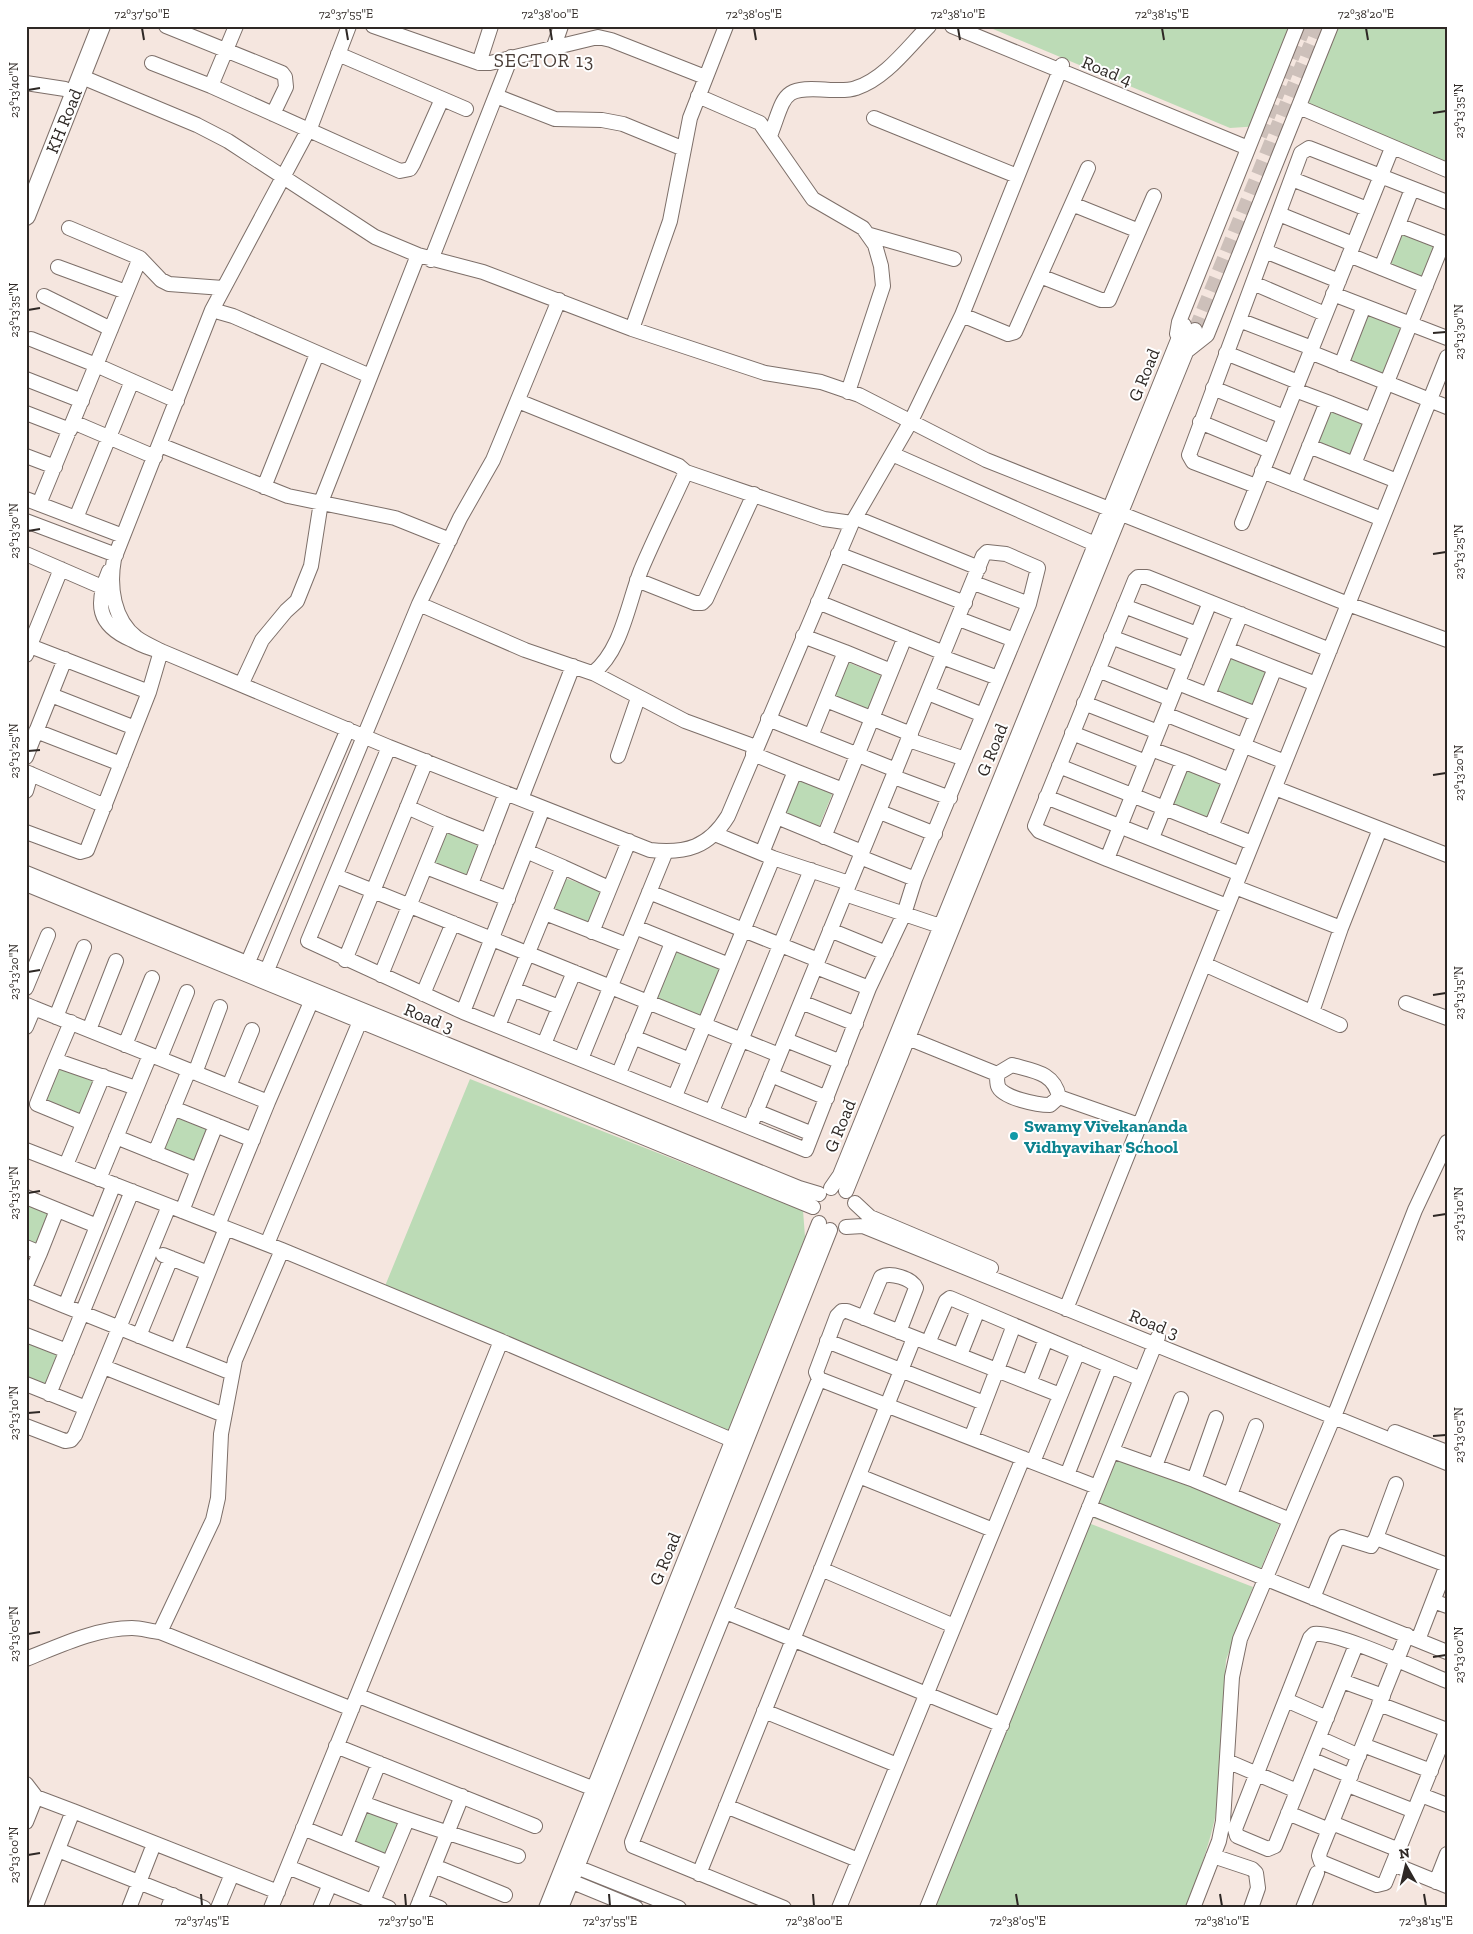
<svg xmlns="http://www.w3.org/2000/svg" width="1473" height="1934" viewBox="0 0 1473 1934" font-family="'Zilla Slab',serif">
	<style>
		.green { fill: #bcdbb6 }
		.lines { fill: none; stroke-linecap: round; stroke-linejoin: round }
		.minor-tunnel { stroke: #cdc0ba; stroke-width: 14; stroke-dasharray: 14 7; stroke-linecap: butt }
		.minor-casing { stroke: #7d6f69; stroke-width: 16 }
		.major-casing { stroke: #7d6f69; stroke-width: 20 }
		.minor { stroke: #fff; stroke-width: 14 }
		.major { stroke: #fff; stroke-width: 18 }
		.ticks { fill: none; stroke: #2e2825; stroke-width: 2 }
		.culture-dot { fill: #0f9aa8; stroke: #fff; stroke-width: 2 }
		.labels { text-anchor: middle; stroke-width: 4; stroke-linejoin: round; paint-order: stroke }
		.street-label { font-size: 18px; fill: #2e2825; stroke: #fff }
		.culture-label { font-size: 18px; font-weight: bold; fill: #0d838f; stroke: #fff; text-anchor: start }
		.neighbourhood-label { font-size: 19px; letter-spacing: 1px; fill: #473b35; stroke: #fff }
		.neatline { fill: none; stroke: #2e2825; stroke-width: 2 }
		.ticks-label { font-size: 12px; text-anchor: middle; fill: #2e2825 }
	</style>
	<rect width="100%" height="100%" fill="#f5e6df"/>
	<path class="green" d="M986,26H1298L1260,126L1230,128Z
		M1328,26H1447V165L1296,103Z
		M1401,232L1439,247L1426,281L1387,266Z
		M1366,313L1405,328L1386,377L1347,361Z
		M1330,407L1367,423L1351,459L1314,443Z
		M1231,653L1271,669L1254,710L1214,695Z
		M847,662L882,676L869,711L834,697Z
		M1186,766L1226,781L1209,823L1170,807Z
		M798,779L833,792L819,827L784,813Z
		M446,829L481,842L467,877L432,864Z
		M565,878L601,891L587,926L552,913Z
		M674,950L721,968L703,1016L656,998Z
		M59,1068L94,1082L80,1117L45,1103Z
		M470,1079L803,1210L805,1237L727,1434L385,1286Z
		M175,1114L210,1127L196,1163L161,1149Z
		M26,1203L52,1212L38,1248L26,1243Z
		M26,1339L59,1352L46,1387L26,1380Z
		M1114,1456L1281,1520L1257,1578L1090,1517Z
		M1086,1522L1253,1587L1226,1660L1220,1747C1227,1798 1204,1861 1186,1908H932Z
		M364,1809L399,1823L386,1858L350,1844Z"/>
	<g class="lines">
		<path class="minor-tunnel" d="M1260,136L1305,26
			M1195,330L1318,26"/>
		<g class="minor-casing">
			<path id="minor" d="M166,26L282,73L285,77L286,87L273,114
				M236,26L211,86L400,171L410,169L413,164L442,99
				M349,26L312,123L212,310L114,559C109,586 113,620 137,638C144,643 153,647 161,651L389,747L650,850C686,854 709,847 728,816L852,523L911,421L962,315L1062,65
				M373,26L479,63H490L598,37L611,40L705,77
				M952,26L1248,148
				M554,46L561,26
				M338,54L466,109
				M152,63L211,86
				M479,63L491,26
				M82,77L197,125L228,141L375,237L418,255L483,272L632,329L765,373L821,382L859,395L986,460L1348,604L1447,640
				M26,83L65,89
				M496,96L555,119L602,120L623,124L684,149
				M698,96L760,123L813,199L863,228L875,245L881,266L883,286L848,392
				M1299,107L1447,170
				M874,118L1017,176
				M770,136C786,94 781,86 830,90C839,90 848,91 856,88C885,79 908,47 929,26
				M1292,179L1367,209
				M1412,189L1398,225L1447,244
				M1072,204L1139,231
				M1279,214L1353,244
				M870,235L954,259
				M1265,251L1339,281
				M1349,255L1426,286
				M140,258L161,280L169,284L223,288
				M431,260L511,57
				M58,267L126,292
				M1381,268L1398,225
				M1040,276L1101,300H1109L1154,196
				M1253,283L1325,314
				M1333,294L1447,338
				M44,296L111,329
				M212,310L233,316L370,376
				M962,315L1008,334L1015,332L1088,168
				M1239,320L1312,348
				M632,329L670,221L690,118L726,26
				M1177,334L1179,322L1297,26
				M31,339L96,365L177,401
				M1188,350L1207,335L1331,26
				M1310,352L1447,407
				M1226,353L1298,382
				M1341,365L1364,306
				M26,379L82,401
				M1213,388L1284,417
				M518,401L679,466L686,472C671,505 655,537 641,570C628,603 622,650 593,673
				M1327,402L1372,420
				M26,413L70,430
				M73,422L155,457
				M1200,422L1270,451
				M160,445L288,496L395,518L450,540
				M1309,446L1397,481
				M892,454L1095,544
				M26,456L55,467
				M1354,464L1443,243
				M1262,471L1382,519
				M686,472L824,519L852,523
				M1294,484L1327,402L1295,390
				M1256,486L1193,462L1189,455L1301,153L1309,148L1447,202
				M264,487L317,354
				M26,499L123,536
				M39,504L140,258L69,228
				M76,518L132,381
				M856,518L979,568
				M26,521L116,555
				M1242,523L1392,148
				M26,554L102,587
				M838,554L965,603
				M637,580L695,603H702L706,599L754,494
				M974,583L1029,604
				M818,602L944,653
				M1210,602L1107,859L1227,906
				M419,604L525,650L595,674L685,721L756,747
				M1124,606L1197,634
				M959,619L1014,640
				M803,636L845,652L811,736
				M1111,637L1185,665
				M30,646L149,692
				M1227,649L1275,668
				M845,652L891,671
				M26,655L61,569
				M942,657L998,678
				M1098,670L1171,699
				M242,683L262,640L286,611L297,601L311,566L321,502L418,255
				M1178,683L1256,714
				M928,693L983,715
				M51,695L135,728
				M1208,695L1241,614
				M826,700L911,734
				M1084,703L1158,732
				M1165,714L1285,762
				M768,719L896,770
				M36,731L121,764
				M1072,733L1146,762
				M909,740L965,759
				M389,747L308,941L463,1012L806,1150L869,988L904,914L915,879L1029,604L1038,568L1006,554L987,552L983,556L750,1127
				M1151,749L1183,761L1152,838
				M753,754L795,771L762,853
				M618,756L638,698
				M26,757L65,659
				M1183,761L1230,780
				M1059,766L1252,843
				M795,771L843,790
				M26,772L105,806
				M894,777L950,798
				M1275,788L1447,855
				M26,791L31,774
				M1046,797L1240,874
				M521,799L573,666
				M880,812L935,834
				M777,817L862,852
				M443,823L488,841
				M1211,827L1275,668L1316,684
				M26,832L80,852L87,850L149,692L161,651C151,649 141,645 132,640C97,625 95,604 109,571
				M715,834L773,858L849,883
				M824,837L905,637
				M860,857L915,879
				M1107,859L1039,831L1035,826L1135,580L1138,577H1147L1330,650
				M426,867L508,899
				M563,867L609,888
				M26,873L799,1188L819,1194
				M336,876L779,1055
				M26,884L813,1207
				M471,884L506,793
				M1235,887L1341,928L1380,829
				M649,892L818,960
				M845,894L940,926
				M545,913L627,945
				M635,927L729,965
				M830,930L886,953
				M592,932L629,841
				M345,960L426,761
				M1204,964L1340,1025
				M816,967L869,988
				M245,969L348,729
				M381,975L443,823L407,807
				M263,980L419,604L460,518L493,460L559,300
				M26,988L48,935
				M513,989L559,1007
				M423,994L453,923
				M801,1002L856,1024
				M1406,1003L1447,1018
				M34,1008L268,1102L218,1225
				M463,1012L543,808
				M1312,1012L1341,928
				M56,1017L84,947
				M498,1026L563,867L526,851
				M26,1027L34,1008L27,1005
				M89,1030L116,961
				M633,1037L690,1060
				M908,1038L997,1074L1012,1065C1033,1071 1054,1072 1059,1097L1139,1125
				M786,1040L841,1062
				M544,1044L574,972
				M125,1045L152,978
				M160,1058L187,992
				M581,1059L666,851
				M55,1060L71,1022
				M195,1073L220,1007
				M619,1073L672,943
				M997,1074C997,1078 997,1083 998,1086C1002,1098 1038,1105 1050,1105L1059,1097
				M771,1075L827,1098
				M229,1086L252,1030
				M675,1096L773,858
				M268,1102L311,1002
				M173,1108L253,1140
				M712,1111L811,870
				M756,1111L810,1133
				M83,1123L37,1104L55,1060L136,1088
				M116,1137L198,1170L182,1211
				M26,1150L282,1250L501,1341L271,1908
				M155,1153L189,1070
				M66,1165L103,1076
				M198,1170L216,1125
				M99,1179L150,1055
				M831,1188L840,1175L1184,325
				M846,1191L1195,330
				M26,1197L97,1226
				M855,1203L870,1217L991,1268
				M846,1227L863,1226L1447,1463
				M267,1244L363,1014
				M26,1247L40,1253L57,1210
				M163,1255L208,1273
				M26,1285L40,1253
				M26,1290L65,1306L114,1184
				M65,1306L232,1373
				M1066,1309L1447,357
				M864,1318L881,1277C890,1272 912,1278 916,1288L899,1332
				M26,1335L67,1351
				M139,1336L171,1258
				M501,1341L739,1443
				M827,1341L984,1403
				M928,1343L946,1301L950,1298L1141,1379
				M177,1351L226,1228
				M960,1355L978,1310
				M104,1367L224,1415
				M1029,1383L1046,1339
				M26,1384L86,1408
				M49,1394L132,1191
				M1060,1395L847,1311H842L837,1316L816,1372L819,1379L1097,1487
				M26,1426L65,1441L71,1440L75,1435L169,1206
				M1395,1432L1447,1452
				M971,1438L1014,1325
				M1112,1451L1194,1480L1290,1520
				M1033,1462L1078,1352
				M1155,1466L1181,1399
				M1067,1475L1110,1366
				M859,1476L993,1530
				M1194,1480L1216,1418
				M1230,1495L1256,1426
				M1089,1507L1447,1652
				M1376,1538L1396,1484
				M821,1569L954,1626
				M1313,1598L1336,1541L1342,1537L1371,1546L1376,1538L1447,1565
				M1433,1601L1447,1606
				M726,1612L1002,1725
				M160,1632L213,1520L218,1498L221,1434L235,1360L282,1250
				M1407,1635L1320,1852L1319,1856L1321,1862L1377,1885L1385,1883L1447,1730
				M1418,1640L1447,1565
				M1356,1645L1275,1846L1268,1849L1237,1836L1235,1829L1310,1638L1314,1634C1337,1631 1421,1671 1447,1681
				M26,1659C59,1646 96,1628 132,1628C141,1628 150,1631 160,1632L352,1709
				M1342,1681L1383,1696
				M359,1696L602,1792
				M1286,1700L1327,1718
				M1379,1704L1447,1730
				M764,1711L897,1765
				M1319,1738L1359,1756
				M1363,1745L1431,1771
				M336,1746L535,1826
				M1310,1759L1351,1776
				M1227,1761L1297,1791
				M26,1784L36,1797
				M1348,1785L1414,1811
				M1421,1795L1447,1805
				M363,1803C414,1823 466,1838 518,1856
				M726,1806L858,1860
				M73,1811L278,1892
				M1288,1813L1329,1830
				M26,1822L36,1797L73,1811L35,1908
				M1332,1823L1399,1850
				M303,1828L389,1863L373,1901
				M346,1845L379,1763
				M58,1850L204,1908
				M1213,1856L1252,1869L1256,1873L1258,1888L1251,1908
				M389,1863L407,1820
				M569,1864L679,1908
				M1393,1864L1447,1886
				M434,1866L505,1895
				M288,1867L389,1908
				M699,1874L914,1338
				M563,1878L636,1908
				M1436,1882L1447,1854
				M420,1900L440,1908
				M129,1908L154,1844
				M168,1908L173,1895
				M218,1908L232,1874
				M320,1908L330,1884
				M417,1908L462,1796
				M546,1908L819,1223
				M561,1908L830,1230
				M784,1908L633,1846L632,1842L819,1379
				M839,1908L1023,1458
				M927,1908L1158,1337
				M1193,1908L1219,1841L1223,1821L1232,1677L1240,1639L1337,1409L1415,1210L1447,1142
				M1303,1908L1317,1873"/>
		</g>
		<g class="major-casing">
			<path id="major" d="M26,216L101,26"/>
		</g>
		<use href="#minor" class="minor"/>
		<use href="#major" class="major"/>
	</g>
	<path class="ticks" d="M142,28L144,40M346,28L348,40M550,28L552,40M754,28L756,40M958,28L960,40M1162,28L1164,40M1366,28L1368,40M28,90L40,88M1433,113L1446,111M28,310L40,308M1433,333L1446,332M28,531L40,529M1433,554L1446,552M28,751L40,750M1433,775L1446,773M28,972L40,970M1433,995L1446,993M28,1193L40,1191M1433,1216L1446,1214M28,1413L40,1412M1433,1436L1446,1435M28,1634L40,1632M1433,1657L1446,1655M28,1855L40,1853M201,1894L202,1906M405,1894L406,1906M609,1894L610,1906M813,1894L814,1906M1016,1894L1018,1906M1220,1894L1222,1906M1424,1894L1426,1906"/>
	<circle class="culture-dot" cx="1014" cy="1136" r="5"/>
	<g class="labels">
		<g class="street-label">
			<text transform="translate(1107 71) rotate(22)" y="6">Road 4</text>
			<text transform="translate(64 121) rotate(-68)" y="6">KH Road</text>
			<text transform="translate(1144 375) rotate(-68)" y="6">G Road</text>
			<text transform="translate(992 750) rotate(-68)" y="6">G Road</text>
			<text transform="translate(429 1018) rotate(22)" y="6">Road 3</text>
			<text transform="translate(840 1126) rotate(-68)" y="6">G Road</text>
			<text transform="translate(1154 1324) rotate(22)" y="6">Road 3</text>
			<text transform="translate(665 1559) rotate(-68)" y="6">G Road</text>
		</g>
		<g class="culture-label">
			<text x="1024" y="1132">Swamy Vivekananda<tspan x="1024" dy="21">Vidhyavihar School</tspan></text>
		</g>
		<g class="neighbourhood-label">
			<text x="544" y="67">SECTOR 13</text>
		</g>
	</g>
	<rect width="1473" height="1934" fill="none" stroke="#ffffff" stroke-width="55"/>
	<g transform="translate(1406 1866) rotate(352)" stroke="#ffffff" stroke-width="4" paint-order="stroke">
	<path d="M0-4L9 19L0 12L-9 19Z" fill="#2e2825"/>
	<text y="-8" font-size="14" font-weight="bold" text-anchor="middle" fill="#2e2825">N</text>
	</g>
	<rect x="28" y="28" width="1418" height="1878" class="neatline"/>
	<g class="ticks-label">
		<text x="142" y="18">72°37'50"E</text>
		<text x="346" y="18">72°37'55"E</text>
		<text x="550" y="18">72°38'00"E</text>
		<text x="754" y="18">72°38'05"E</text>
		<text x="958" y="18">72°38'10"E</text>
		<text x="1162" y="18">72°38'15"E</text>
		<text x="1366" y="18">72°38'20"E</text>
		<text transform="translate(14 90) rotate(-90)" y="4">23°13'40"N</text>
		<text transform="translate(1459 111) rotate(-90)" y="4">23°13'35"N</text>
		<text transform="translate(14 310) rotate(-90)" y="4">23°13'35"N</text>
		<text transform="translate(1459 332) rotate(-90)" y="4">23°13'30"N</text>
		<text transform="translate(14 531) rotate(-90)" y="4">23°13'30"N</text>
		<text transform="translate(1459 552) rotate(-90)" y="4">23°13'25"N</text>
		<text transform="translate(14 751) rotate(-90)" y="4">23°13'25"N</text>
		<text transform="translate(1459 773) rotate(-90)" y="4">23°13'20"N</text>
		<text transform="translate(14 972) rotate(-90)" y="4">23°13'20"N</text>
		<text transform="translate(1459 993) rotate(-90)" y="4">23°13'15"N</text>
		<text transform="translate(14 1193) rotate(-90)" y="4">23°13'15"N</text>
		<text transform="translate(1459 1214) rotate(-90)" y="4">23°13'10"N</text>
		<text transform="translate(14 1413) rotate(-90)" y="4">23°13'10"N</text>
		<text transform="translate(1459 1435) rotate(-90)" y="4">23°13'05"N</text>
		<text transform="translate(14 1634) rotate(-90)" y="4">23°13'05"N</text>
		<text transform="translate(1459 1655) rotate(-90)" y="4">23°13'00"N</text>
		<text transform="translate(14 1855) rotate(-90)" y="4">23°13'00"N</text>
		<text x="202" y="1925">72°37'45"E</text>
		<text x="406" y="1925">72°37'50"E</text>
		<text x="610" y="1925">72°37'55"E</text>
		<text x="814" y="1925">72°38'00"E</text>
		<text x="1018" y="1925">72°38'05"E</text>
		<text x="1222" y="1925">72°38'10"E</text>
		<text x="1426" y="1925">72°38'15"E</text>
	</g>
</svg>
